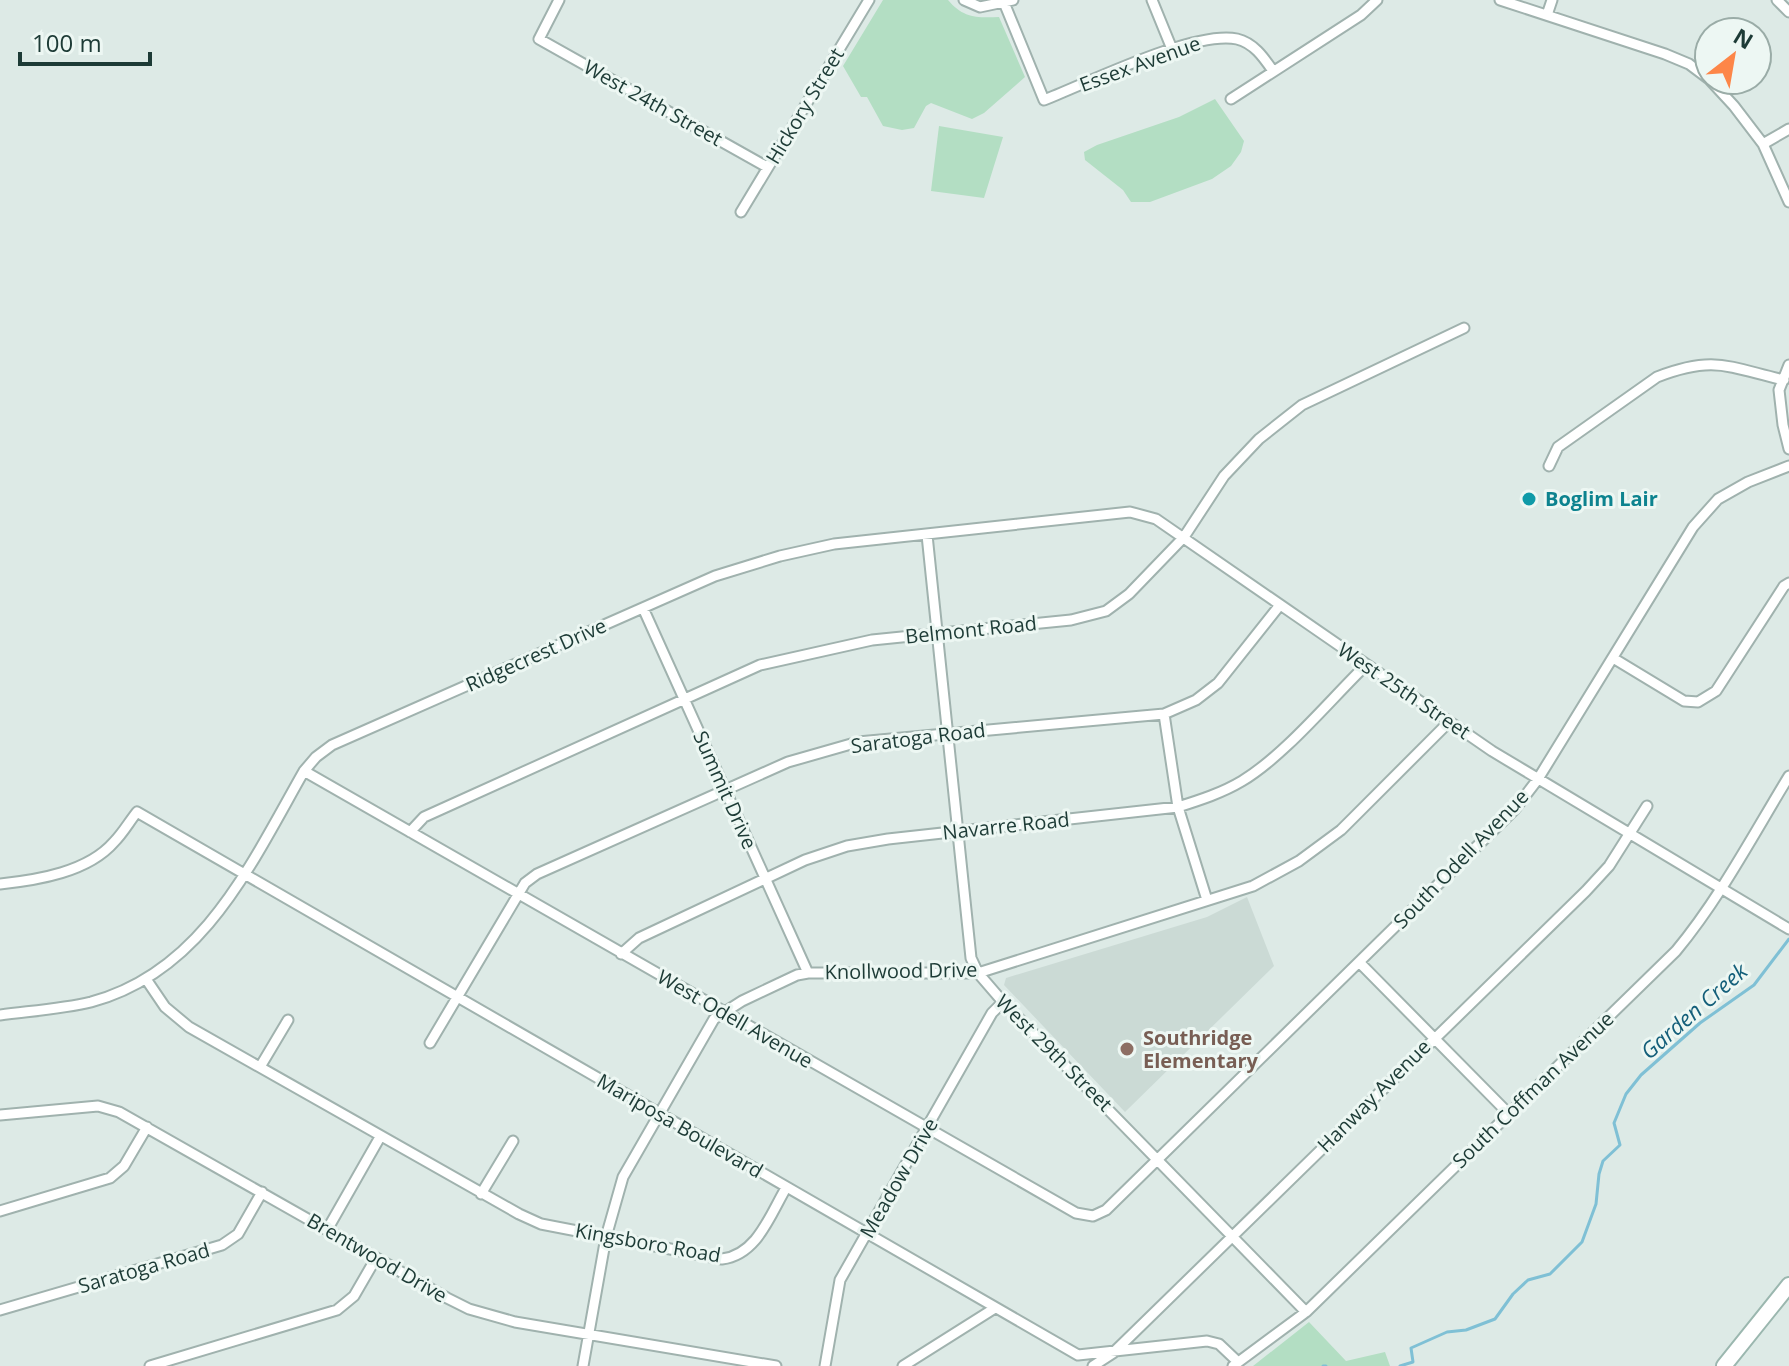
<svg xmlns="http://www.w3.org/2000/svg" width="1789" height="1366" viewBox="0 0 1789 1366" font-family="'Open Sans',sans-serif">
	<style>
		.built { fill: #cbdad5 }
		.green { fill: #b3dec3 }
		.lines { fill: none; stroke-linecap: round; stroke-linejoin: round }
		.stream { stroke: #7fc0d5; stroke-width: 3 }
		.minor-casing { stroke: #a0b2ae; stroke-width: 13 }
		.secondary-casing { stroke: #9bb7af; stroke-width: 18 }
		.minor { stroke: #fff; stroke-width: 9 }
		.secondary { stroke: #fff; stroke-width: 14 }
		.culture-dot { fill: #0f9aa8; stroke: #edf7f3; stroke-width: 3 }
		.education-dot { fill: #8d6e63; stroke: #edf7f3; stroke-width: 3 }
		.labels { text-anchor: middle; stroke-width: 6; stroke-linejoin: round; paint-order: stroke }
		.street-label { font-size: 20px; fill: #1d3b36; stroke: #edf7f3 }
		.culture-label { font-size: 20px; font-weight: bold; fill: #0d838f; stroke: #edf7f3; text-anchor: start }
		.education-label { font-size: 20px; font-weight: bold; fill: #785e54; stroke: #edf7f3; text-anchor: start }
		.water-label { font-size: 22px; font-style: italic; fill: #145f7a; stroke: #edf7f3 }
	</style>
	<rect width="100%" height="100%" fill="#ddeae6"/>
	<path class="built" d="M1247,897L1274,966L1125,1112L1004,985L1006,978L1207,917Z"/>
	<path class="green" d="M883,0H948C963,18 977,18 999,17L1025,77L984,113L972,119L931,103L926,106L914,128L902,130L883,126L867,97H861L843,66Z
		M1215,99L1244,141L1241,152L1231,166L1212,179L1150,202H1131L1123,190L1085,160L1084,152L1097,145L1179,117Z
		M939,126L1003,137L984,198L931,191Z
		M1309,1322L1346,1361L1385,1352L1390,1366H1253Z"/>
	<g class="lines">
		<path class="stream" d="M1323,1366H1326
			M1400,1366L1413,1362L1411,1348L1447,1332L1466,1330L1495,1319L1513,1294L1528,1280L1550,1274L1582,1242L1596,1204L1599,1174L1603,1161L1620,1145L1614,1123L1626,1094L1641,1075L1700,1023L1754,985L1789,939"/>
		<g class="minor-casing">
			<path id="minor" d="M559,0L539,39L767,167
				M964,0L980,7L1013,0
				M1003,0L1044,100C1088,83 1194,30 1237,39C1254,43 1264,58 1273,71
				M1152,0L1172,49
				M1500,0L1665,54L1689,64L1709,79
				M1777,0L1789,12
				M1547,15L1552,0
				M1710,80L1734,106L1763,144L1789,202
				M1231,99L1361,15L1377,0
				M1763,144L1789,129
				M741,212L869,0
				M1789,365L1779,390L1783,425L1789,449
				M1549,466L1558,447L1657,377C1714,355 1728,367 1784,380
				M927,535L971,958L978,973L1003,1002L1306,1312
				M643,608L808,973
				M1613,658L1684,701L1698,702L1716,691L1784,586L1789,583
				M1164,714L1178,807L1207,900
				M304,771L1076,1213L1093,1216L1106,1210L1515,809L1538,779L1693,527L1718,499L1748,482L1789,466
				M410,832L424,817L760,665L872,640L1071,620L1106,611L1129,594L1184,537L1224,476L1259,439L1302,405L1464,328
				M0,884C38,880 88,872 114,842C123,833 129,822 137,812L1078,1355L1207,1341L1219,1344L1238,1362
				M621,954L639,938L805,860L847,846L888,839L1178,807C1200,800 1222,793 1242,781C1285,755 1329,701 1366,665
				M1359,962L1509,1114
				M146,979L165,1007L189,1027L519,1214L541,1224L722,1259C757,1255 770,1215 786,1188
				M0,1015C30,1011 62,1009 91,1002C203,972 251,864 304,771L316,757L332,745L715,576L780,556L834,544L1130,512L1156,519L1492,751L1789,929
				M430,1043L525,883L537,874L788,762L858,742L1164,714L1196,700L1218,683L1280,605
				M260,1067L288,1020
				M0,1115L98,1106L119,1112L447,1298L469,1309L515,1322L776,1366
				M481,1194L513,1141
				M0,1211L110,1178L124,1166L147,1127
				M327,1230L380,1137
				M0,1310L222,1245L238,1234L262,1192
				M150,1366L337,1310L354,1296L376,1258
				M583,1366L606,1237L623,1177L714,1019L742,1001L797,975L808,973H978L1253,886L1299,861L1341,830L1449,722
				M825,1366L840,1280L992,1013L1003,1002
				M903,1366L995,1308
				M1093,1366L1113,1353L1586,891L1609,866L1647,806
				M1233,1366L1306,1312L1676,951C1720,898 1753,835 1789,776"/>
		</g>
		<g class="secondary-casing">
			<path id="secondary" d="M1724,1366L1789,1285"/>
		</g>
		<use href="#minor" class="minor"/>
		<use href="#secondary" class="secondary"/>
	</g>
	<circle class="culture-dot" cx="1529" cy="499" r="8"/>
	<circle class="education-dot" cx="1127" cy="1049" r="8"/>
	<g class="labels">
		<g class="street-label">
			<text transform="translate(1140 64) rotate(-20)" y="7">Essex Avenue</text>
			<text transform="translate(653 103) rotate(29)" y="7">West 24th Street</text>
			<text transform="translate(805 106) rotate(-59)" y="7">Hickory Street</text>
			<text transform="translate(971 630) rotate(-6)" y="7">Belmont Road</text>
			<text transform="translate(536 655) rotate(-24)" y="7">Ridgecrest Drive</text>
			<text transform="translate(1404 691) rotate(34)" y="7">West 25th Street</text>
			<text transform="translate(918 738) rotate(-7)" y="7">Saratoga Road</text>
			<text transform="translate(725 790) rotate(66)" y="7">Summit Drive</text>
			<text transform="translate(1006 826) rotate(-6)" y="7">Navarre Road</text>
			<text transform="translate(1461 859) rotate(-46)" y="7">South Odell Avenue</text>
			<text transform="translate(901 971) rotate(-1)" y="7">Knollwood Drive</text>
			<text transform="translate(735 1019) rotate(30)" y="7">West Odell Avenue</text>
			<text transform="translate(1054 1053) rotate(45)" y="7">West 29th Street</text>
			<text transform="translate(1533 1090) rotate(-44)" y="7">South Coffman Avenue</text>
			<text transform="translate(1374 1096) rotate(-45)" y="7">Hanway Avenue</text>
			<text transform="translate(680 1126) rotate(30)" y="7">Mariposa Boulevard</text>
			<text transform="translate(899 1178) rotate(-60)" y="7">Meadow Drive</text>
			<text transform="translate(648 1243) rotate(10)" y="7">Kingsboro Road</text>
			<text transform="translate(377 1258) rotate(30)" y="7">Brentwood Drive</text>
			<text transform="translate(144 1268) rotate(-16)" y="7">Saratoga Road</text>
		</g>
		<g class="culture-label">
			<text x="1545" y="506">Boglim Lair</text>
		</g>
		<g class="education-label">
			<text x="1143" y="1045">Southridge<tspan x="1143" dy="23">Elementary</tspan></text>
		</g>
		<g class="water-label">
			<text transform="translate(1694 1011) rotate(-41)" y="8">Garden Creek</text>
		</g>
	</g>
	<g transform="translate(1733 56) rotate(31)"><circle r="38" fill="#edf7f3" stroke="#9aaca7" stroke-width="2"/>
	<path d="M0-6L14 30L0 20L-14 30Z" fill="#fd8648"/>
	<text y="-12" font-size="22" font-weight="bold" text-anchor="middle" fill="#1d3b36">N</text>
	</g>
	<path d="M20 52v12h130v-12" fill="none" stroke="#1d3b36" stroke-width="4"/>
	<text x="32" y="52" font-size="24" fill="#1d3b36" stroke="#edf7f3" stroke-width="6" paint-order="stroke">100 m</text>
</svg>
